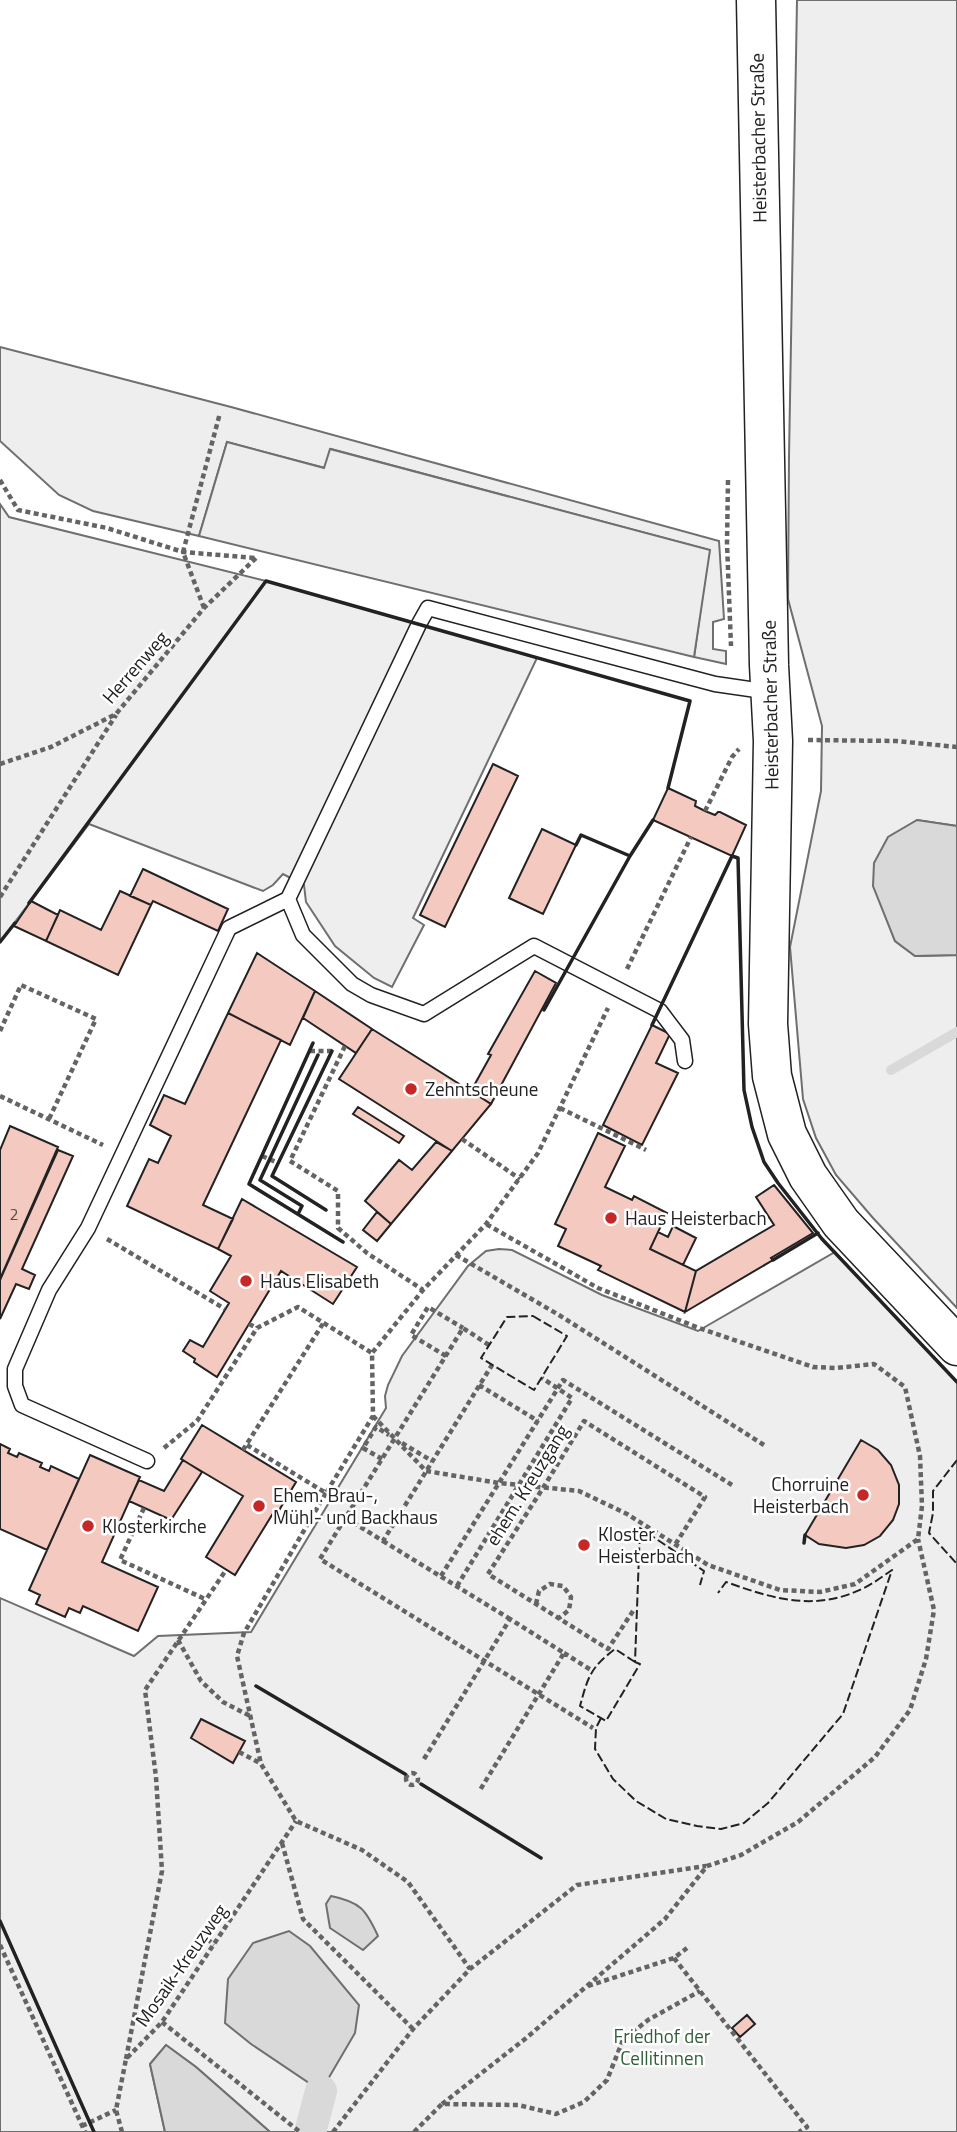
<svg xmlns="http://www.w3.org/2000/svg" width="957" height="2132" viewBox="0 0 957 2132" font-family="'Titillium Web',sans-serif">
	<style>
		.green { fill: #eee; stroke: #6f6f6f; stroke-width: 2 }
		.parking { fill: #ededed; stroke: #6f6f6f; stroke-width: 2 }
		.water { fill: #d9d9d9; stroke: #6f6f6f; stroke-width: 2 }
		.lines { fill: none; stroke-linecap: round; stroke-linejoin: round }
		.stream { stroke: #d9d9d9; stroke-width: 10 }
		.canal { stroke: #d9d9d9; stroke-width: 32 }
		.building { fill: #f3c9c0; stroke: #222; stroke-width: 2 }
		.lane-casing { stroke: #222; stroke-width: 17 }
		.secondary-casing { stroke: #222; stroke-width: 41 }
		.path { stroke: #646464; stroke-width: 4.5; stroke-dasharray: 5 3.5; stroke-linecap: butt }
		.lane { stroke: #fff; stroke-width: 14 }
		.secondary { stroke: #fff; stroke-width: 38 }
		.fence { stroke: #222; stroke-width: 2; stroke-dasharray: 9 3.5; stroke-linecap: butt }
		.wall { stroke: #222; stroke-width: 3.5 }
		.poi-dot { fill: #c62828; stroke: #fff; stroke-width: 2.5 }
		.labels { text-anchor: middle; stroke-width: 5; stroke-linejoin: round; paint-order: stroke }
		.number-label { font-size: 16px; fill: #564c4a }
		.street-label { font-size: 19px; fill: #222; stroke: #fff }
		.poi-label { font-size: 19px; fill: #222; stroke: #fff; text-anchor: start }
		.park-label { font-size: 19px; fill: #2f5e38; stroke: #fff }
	</style>
	<rect width="100%" height="100%" fill="#fff"/>
	<path class="green" d="M797,0H957V826L917,820L885,914L895,941L915,956L957,955V1308L873,1218L836,1175L816,1138L803,1099L790,947L821,791L822,726L788,599L789,456Z
		M0,347L231,407L719,541L724,619L713,622V649L726,651V664L694,657L709,550L331,449L325,468L227,442L199,536L93,511L59,495L0,441Z
		M0,504L9,517L266,581L537,658L413,918L424,925L392,987L374,978L335,946L306,902L304,885L283,874L273,885L263,891L89,824L0,942Z
		M499,1249L512,1250L602,1295L698,1331L835,1252L957,1382V2132H270L196,2067L166,2045L150,2064L165,2132H0V1598L134,1656L158,1636L251,1632L386,1408L385,1396L388,1385L402,1356L468,1266L486,1251Z"/>
	<path class="parking" d="M227,442L324,468L330,449L710,550L694,657L199,536Z"/>
	<path class="water" d="M917,820L957,826V955L915,956L895,941L873,886L874,863L888,837Z
		M331,1896C361,1902 366,1910 378,1936L363,1950L330,1928L326,1904Z
		M289,1931L310,1946L359,2005L355,2033L321,2091L251,2044L225,2023L228,1979L253,1943Z
		M166,2045L196,2067L270,2132H165L150,2064Z"/>
	<g class="lines">
		<path class="stream" d="M891,1070L957,1032"/>
		<path class="canal" d="M311,2129L321,2091"/>
	</g>
	<path class="building" d="M493,764L518,776L445,927L420,915Z
		M668,788L696,801L695,806L705,811L715,815L718,812H720L746,825L732,856L653,820Z
		M542,829L576,845L543,914L509,898Z
		M143,869L228,909L218,931L153,901L151,905L130,896Z
		M120,891L151,905L118,975L46,941L60,910L101,930Z
		M31,901L58,915L46,941L14,926Z
		M257,953L315,991L290,1045L228,1013Z
		M535,971L556,983L491,1104L471,1091L491,1055L488,1054Z
		M315,991L372,1029L356,1053L303,1018Z
		M228,1013L281,1040L203,1205L233,1219L218,1249L127,1206L149,1159L158,1163L171,1136L150,1125L164,1095L185,1104Z
		M652,1025L670,1034L656,1063L678,1073L642,1145L603,1125Z
		M372,1029L491,1104L452,1151L339,1079Z
		M358,1107L404,1136L399,1143L353,1114Z
		M10,1126L58,1147L0,1279V1150Z
		M598,1133L625,1146L605,1187L632,1200L634,1196L667,1213L650,1249L696,1271L685,1312L598,1270L601,1266L558,1246L566,1229L555,1224Z
		M436,1142L452,1151L391,1224L365,1201L399,1160L412,1170Z
		M58,1150L73,1156L22,1269L35,1275L29,1289L16,1284L0,1319V1280Z
		M774,1185L813,1233L771,1258L773,1260L685,1312L696,1271L774,1225L756,1197Z
		M242,1199L357,1267L333,1304L281,1271L217,1377L194,1362L195,1359L183,1351L190,1340L203,1347L229,1303L210,1291L231,1256L218,1249Z
		M377,1212L391,1224L377,1241L363,1230Z
		M673,1226L696,1238L683,1265L650,1249L658,1232L668,1237Z
		M202,1425L296,1482L275,1517L272,1515L235,1575L206,1557L243,1496L181,1459Z
		M861,1440L878,1450L891,1465L899,1485V1504L893,1520L880,1536L864,1545L846,1548L819,1544L805,1535Z
		M0,1444L10,1449L8,1453L17,1457L19,1453L42,1463L40,1467L49,1471L51,1466L79,1479L47,1550L0,1529Z
		M90,1455L140,1477L102,1562L158,1587L138,1631L83,1606L80,1613L69,1608L65,1617L36,1604L40,1595L29,1590Z
		M183,1460L202,1472L171,1520L129,1501L139,1480L164,1491Z
		M201,1719L245,1741L233,1763L191,1738Z
		M747,2015L755,2024L740,2037L732,2028Z"/>
	<g class="lines">
		<g class="lane-casing">
			<path id="lane" d="M288,899L303,935L352,984L371,995L424,1014L534,946L660,1011L682,1040L685,1061
				M147,1461L22,1405L15,1386V1369L49,1290L88,1228L229,928L288,899L419,624L428,608L715,684L770,692"/>
		</g>
		<g class="secondary-casing">
			<path id="secondary" d="M756,0L769,665L773,741L768,1024L772,1076L787,1134L808,1176L841,1223L957,1346"/>
		</g>
		<path class="path" d="M0,480L18,510L107,528L183,552L255,558
			M728,480L727,543L731,646
			M204,608L183,552L220,413
			M808,740L896,741L957,747
			M0,764L51,747L116,714L204,608L256,558
			M705,811L732,757L739,749
			M0,897L116,715
			M627,969L691,837
			M0,1031L21,985L96,1019L49,1119
			M345,1046L290,1161L338,1191V1228L367,1253L423,1290
			M310,1051H332
			M0,1096L103,1145
			M560,1108L646,1150
			M462,1139L520,1179
			M262,1156L278,1163
			M107,1239L225,1309
			M456,1255L559,1315L764,1445
			M249,1324L257,1328
			M489,1345L463,1328L320,1559L593,1728
			M446,1356L411,1335L428,1307L463,1328
			M479,1385L538,1421
			M373,1416L426,1471L499,1483L579,1491L627,1514L708,1565L780,1590L820,1592L855,1584L918,1539L922,1506L920,1456L905,1387L874,1364L836,1368L813,1367L699,1328L598,1288L486,1224
			M402,1443L432,1461
			M247,1445L326,1493L373,1416L372,1353L423,1290L486,1224L538,1153L608,1008
			M164,1448L197,1421L257,1328L298,1307L372,1353
			M243,1450L324,1322
			M382,1459L363,1448L376,1427L389,1435
			M326,1493L244,1633L237,1656L261,1764L296,1821L362,1850L408,1882L470,1969
			M144,1508L120,1560L205,1599
			M346,1518L383,1541L492,1365
			M383,1541L510,1619
			M441,1576L563,1380L732,1485
			M457,1586L572,1398L542,1378
			M536,1604L539,1591L550,1584L563,1586L571,1597L569,1610L559,1618
			M633,1611L608,1649L488,1574L543,1488L584,1421L705,1497L675,1545
			M178,1640L201,1681L223,1702L250,1716
			M564,1653L591,1670
			M239,1752L260,1763
			M424,1759L510,1619L564,1653L480,1790
			M406 1779a6 6 0 1 1 12 0a6 6 0 1 1-12 0Z
			M282,1843L303,1919L413,2029
			M201,1933L214,1945
			M0,1945L85,2132
			M674,1958L807,2127L799,2132
			M588,1986L674,1958L687,1948
			M162,2022L300,2132
			M126,2059L162,1871L156,1777L145,1690L226,1570
			M442,2104L525,2039L665,1919L707,1866L741,1855L798,1822L875,1757L910,1710L926,1659L934,1610L918,1539
			M82,2126L116,2110
			M122,2132L116,2110L126,2059L162,2022L296,1821
			M333,2132L413,2029L470,1969L577,1885L706,1866
			M414,2132L442,2104L518,2105L556,2114L584,2102L607,2080L623,2040L648,2020L700,1991"/>
		<use href="#lane" class="lane"/>
		<use href="#secondary" class="secondary"/>
		<path class="fence" d="M533,1316L567,1336L534,1390L481,1358L507,1317Z
			M957,1460L933,1491V1513L929,1533L957,1564
			M635,1662L615,1649C590,1668 588,1677 580,1706L606,1721L640,1664L635,1662L640,1528L704,1571L700,1585
			M601,1718L596,1728L595,1749L613,1779L636,1801L666,1819L697,1826L721,1829L744,1823L768,1803L843,1714L892,1570C883,1576 874,1583 864,1588C815,1612 774,1599 726,1582L718,1593"/>
		<path class="wall" d="M630,856L653,820
			M29,903L266,581L690,701L668,788
			M0,942L15,923
			M544,1010L630,856L581,835L576,845
			M652,1025L732,856L738,858L744,1090L752,1127L764,1162L778,1183L822,1239L957,1382
			M313,1043L249,1184L343,1242
			M326,1210L272,1176L332,1051
			M298,1214L302,1206L260,1180L318,1055
			M773,1260L818,1233
			M804,1543L805,1535
			M256,1686L405,1774
			M421,1784L541,1858
			M0,1921L94,2132"/>
	</g>
	<g class="poi-dot">
		<circle cx="411" cy="1089" r="7"/>
		<circle cx="611" cy="1218" r="7"/>
		<circle cx="246" cy="1281" r="7"/>
		<circle cx="863" cy="1495" r="7"/>
		<circle cx="259" cy="1506" r="7"/>
		<circle cx="88" cy="1526" r="7"/>
		<circle cx="584" cy="1545" r="7"/>
	</g>
	<g class="labels">
		<g class="number-label">
			<text x="14" y="1220">2</text>
		</g>
		<g class="street-label">
			<text transform="translate(758 138) rotate(-91)" y="7">Heisterbacher Straße</text>
			<text transform="translate(135 667) rotate(-49)" y="7">Herrenweg</text>
			<text transform="translate(770 705) rotate(-91)" y="7">Heisterbacher Straße</text>
			<text transform="translate(527 1485) rotate(-58)" y="7">ehem. Kreuzgang</text>
			<text transform="translate(181 1965) rotate(-55)" y="7">Mosaik-Kreuzweg</text>
		</g>
		<g class="poi-label">
			<text x="425" y="1096">Zehntscheune</text>
			<text x="625" y="1225">Haus Heisterbach</text>
			<text x="260" y="1288">Haus Elisabeth</text>
			<text x="849" y="1491" text-anchor="end">Chorruine<tspan x="849" dy="22">Heisterbach</tspan></text>
			<text x="273" y="1502">Ehem. Brau-,<tspan x="273" dy="22">Mühl- und Backhaus</tspan></text>
			<text x="102" y="1533">Klosterkirche</text>
			<text x="598" y="1541">Kloster<tspan x="598" dy="22">Heisterbach</tspan></text>
		</g>
		<g class="park-label">
			<text x="662" y="2043">Friedhof der<tspan x="662" dy="22">Cellitinnen</tspan></text>
		</g>
	</g>
</svg>
